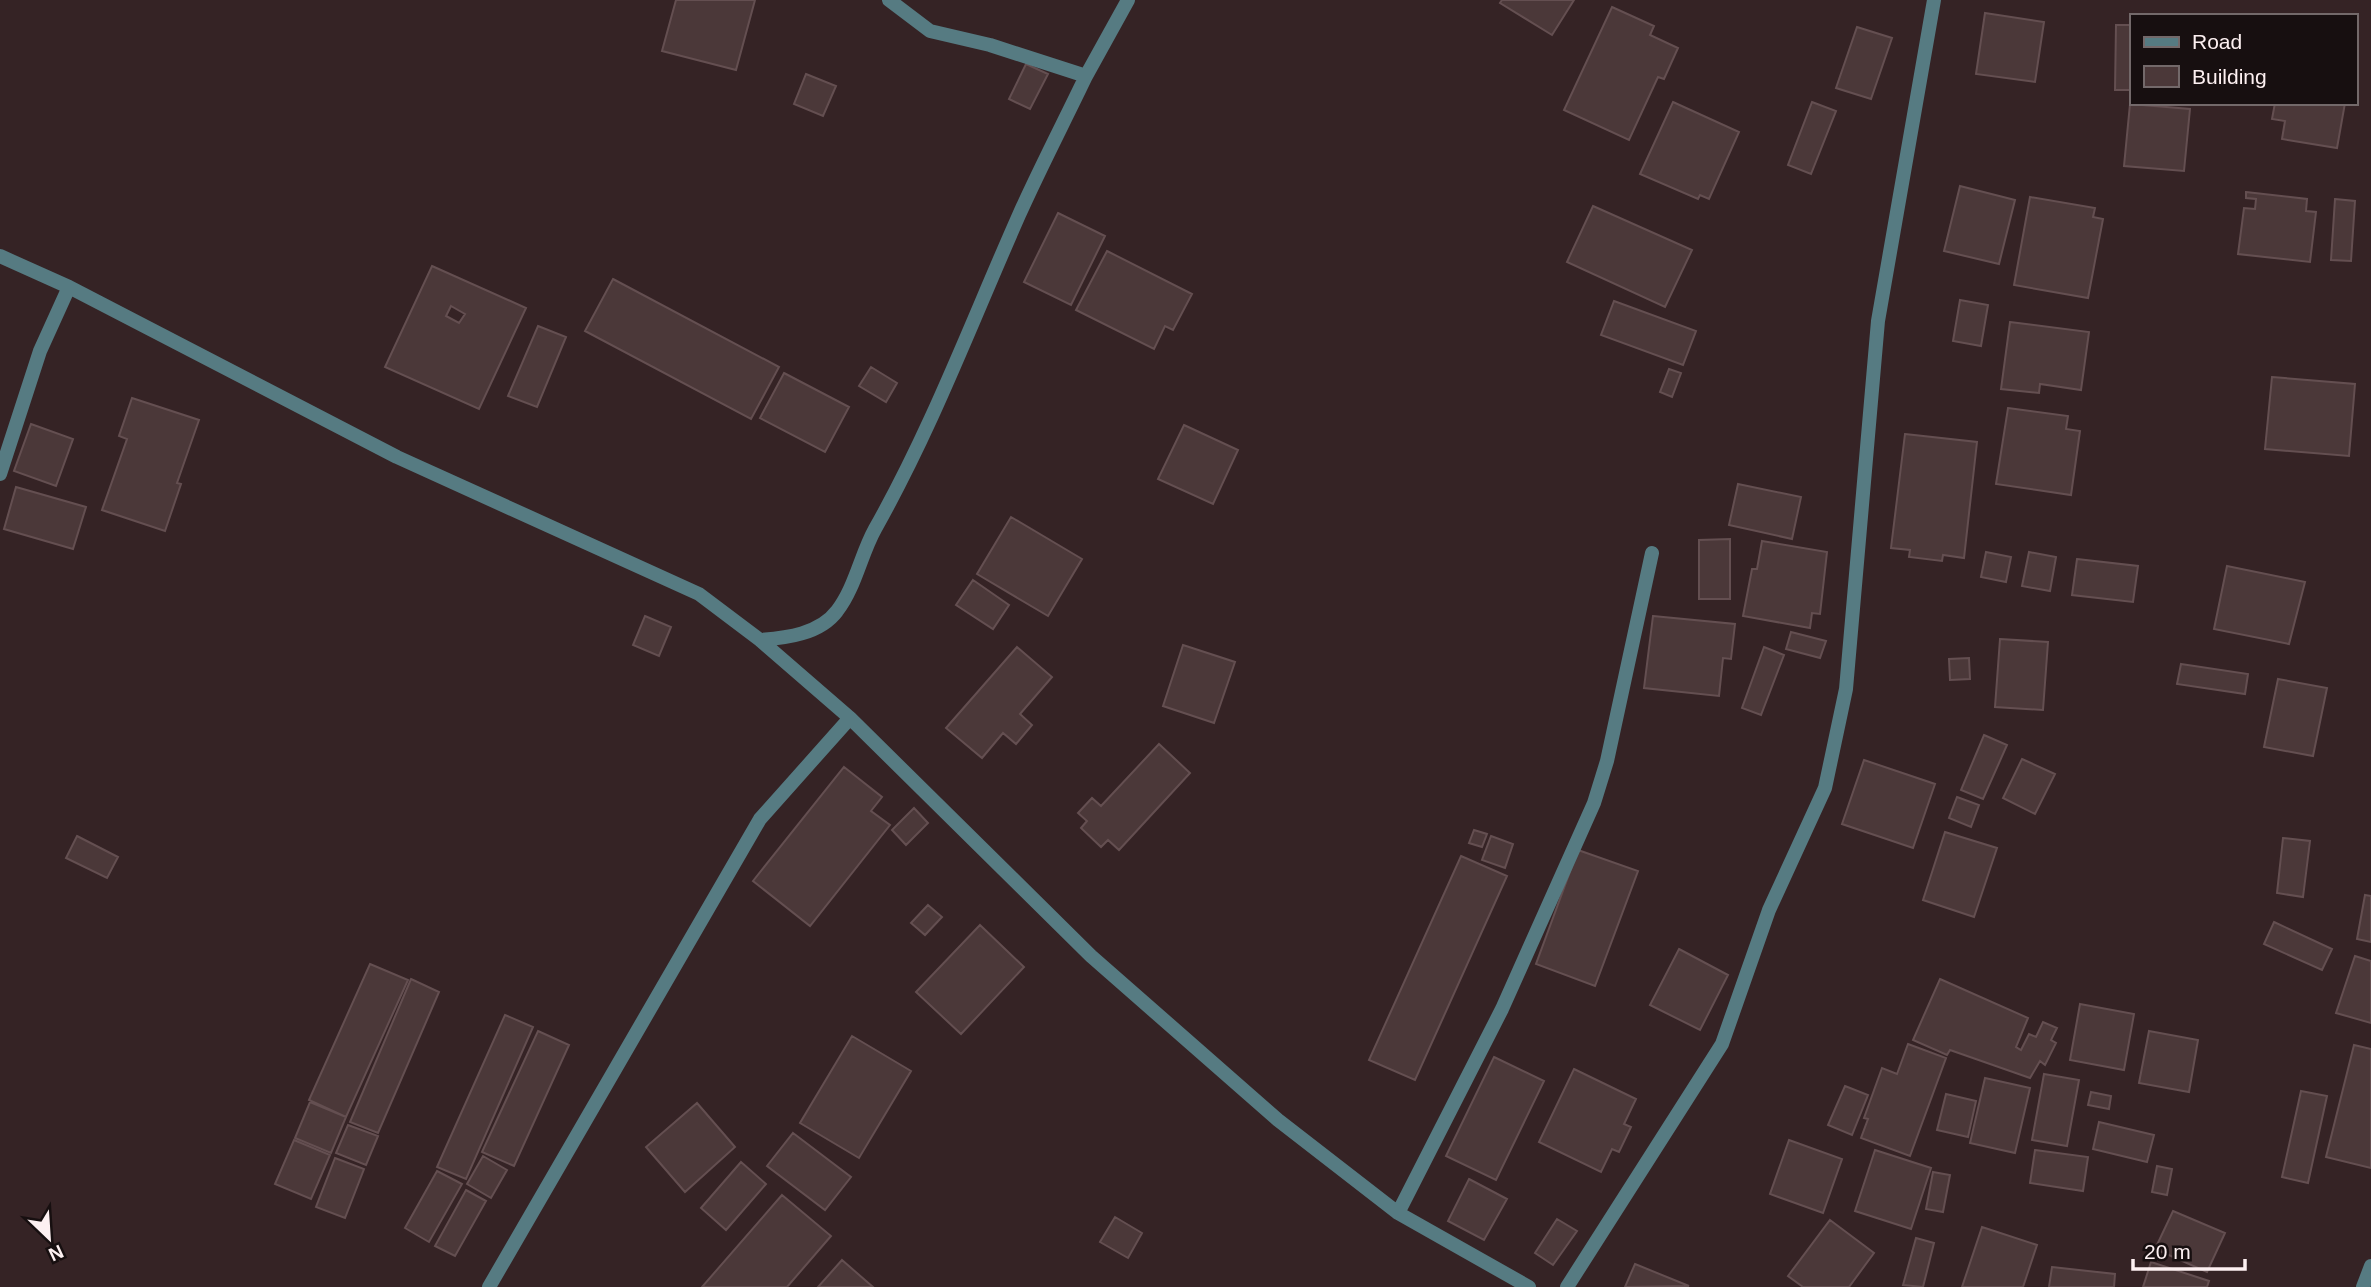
<svg xmlns="http://www.w3.org/2000/svg" width="2371" height="1287" viewBox="0 0 2371 1287" font-family="Arial,sans-serif">
	<style>
		.building { fill: #4b3839; stroke: #644f51; stroke-width: 2; fill-rule: evenodd }
		.lines { fill: none; stroke-linecap: round; stroke-linejoin: round }
		.street { stroke: #567b82; stroke-width: 14 }
	</style>
	<rect width="100%" height="100%" fill="#352325"/>
	<path class="building" d="M676,0H755L736,70L662,51Z
		M1502,0H1574L1552,35L1500,3Z
		M1612,7L1654,26L1650,35L1678,48L1664,79L1658,77L1629,140L1564,110Z
		M1985,13L2044,22L2035,82L1976,74Z
		M2116,25H2131V90H2115Z
		M1857,27L1892,38L1871,99L1836,88Z
		M1026,64L1048,74L1030,109L1009,99Z
		M806,74L836,86L823,116L794,104Z
		M1673,102L1739,132L1709,199L1700,195L1698,199L1640,174Z
		M1812,102L1836,111L1811,174L1788,165Z
		M2275,103H2345L2337,148L2282,139L2285,121L2272,119Z
		M2130,104L2190,109L2184,171L2124,166Z
		M1960,186L2015,200L1999,264L1944,251Z
		M2246,192L2307,199L2306,211L2316,212L2310,262L2238,254L2244,208L2255,209L2256,199L2246,198Z
		M2030,197L2095,208L2093,217L2103,219L2088,298L2014,285Z
		M2335,199L2355,201L2351,261L2331,260Z
		M1593,206L1692,250L1665,307L1567,262Z
		M1058,213L1105,236L1071,305L1024,282Z
		M1107,251L1192,294L1173,330L1165,326L1154,349L1076,310Z
		M432,266L526,308L479,409L385,367ZM451,306L465,314L459,323L446,316Z
		M613,279L779,367L751,419L585,331Z
		M1960,300L1988,305L1981,346L1953,341Z
		M1614,301L1696,331L1683,365L1601,335Z
		M2010,322L2089,332L2081,390L2040,384L2039,393L2001,389Z
		M538,326L566,337L537,407L508,396Z
		M871,367L897,383L886,402L859,386Z
		M1669,369L1681,373L1672,397L1660,392Z
		M784,373L849,407L825,452L760,418Z
		M2272,377L2355,384L2349,456L2265,449Z
		M132,398L199,420L177,483L181,484L165,531L102,510L127,439L119,436Z
		M2008,408L2068,416L2066,429L2080,431L2071,495L1996,484Z
		M31,424L73,439L56,486L14,471Z
		M1184,425L1238,450L1213,504L1158,479Z
		M1905,434L1977,442L1964,558L1943,555L1942,561L1909,557L1910,550L1891,548Z
		M1738,484L1801,497L1792,539L1729,525Z
		M16,487L86,507L73,549L4,529Z
		M1011,517L1082,559L1048,616L977,574Z
		M1730,539V599H1699V540Z
		M1762,541L1827,552L1820,614L1812,613L1810,628L1743,616L1752,569H1757Z
		M1986,552L2011,557L2006,582L1981,577Z
		M2029,552L2056,557L2050,591L2022,586Z
		M2077,559L2138,566L2133,602L2072,595Z
		M2227,566L2305,582L2289,644L2214,629Z
		M973,580L1009,605L993,629L956,605Z
		M645,616L671,627L659,656L633,645Z
		M1653,616L1735,624L1731,659L1723,658L1719,696L1644,688Z
		M1791,632L1826,641L1820,658L1786,649Z
		M2000,639L2048,642L2043,710L1995,707Z
		M1183,645L1235,662L1214,723L1163,706Z
		M1017,647L1052,677L1020,714L1032,725L1016,744L1003,733L982,758L946,728Z
		M1764,647L1784,655L1761,715L1742,708Z
		M1969,658L1970,679L1950,680L1949,659Z
		M2181,664L2248,674L2245,694L2177,684Z
		M2278,679L2327,688L2313,756L2264,747Z
		M1984,735L2007,745L1983,799L1961,790Z
		M1159,744L1190,773L1119,850L1108,840L1101,847L1081,828L1087,821L1078,813L1092,798L1101,806Z
		M2022,759L2055,774L2035,814L2003,798Z
		M1864,760L1935,784L1913,848L1842,824Z
		M844,767L882,797L871,811L890,825L810,926L753,881Z
		M1957,797L1979,805L1971,827L1949,818Z
		M914,808L928,823L906,845L892,830Z
		M1474,830L1487,834L1482,847L1469,843Z
		M1945,832L1997,848L1974,917L1923,900Z
		M77,836L118,857L107,878L66,858Z
		M1491,836L1513,844L1505,868L1482,860Z
		M2283,838L2310,841L2303,897L2277,893Z
		M1578,850L1638,871L1595,986L1536,964Z
		M1461,856L1507,876L1415,1080L1369,1060Z
		M2365,895L2371,896V942L2357,939Z
		M928,905L942,917L925,935L911,923Z
		M2274,922L2332,949L2322,970L2264,944Z
		M980,925L1024,967L961,1034L916,992Z
		M1679,949L1728,975L1700,1030L1650,1005Z
		M2355,956L2371,961V1023L2336,1013Z
		M370,964L408,980L346,1117L309,1100Z
		M411,979L439,992L378,1133L350,1122Z
		M1940,979L2028,1018L2016,1047L2021,1050L2029,1034L2036,1037L2043,1022L2057,1028L2051,1040L2056,1043L2045,1065L2040,1061L2030,1078L1950,1050L1947,1055L1913,1040Z
		M2080,1004L2134,1014L2124,1070L2070,1060Z
		M505,1015L533,1027L466,1179L437,1167Z
		M538,1031L569,1045L514,1166L482,1152Z
		M2149,1031L2198,1040L2189,1092L2139,1083Z
		M852,1036L911,1071L859,1158L800,1123Z
		M1908,1044L1946,1058L1910,1156L1861,1138L1868,1119L1864,1118L1882,1068L1897,1074Z
		M2354,1045L2371,1049V1168L2326,1157Z
		M1494,1057L1544,1081L1496,1180L1446,1156Z
		M1574,1069L1636,1099L1624,1124L1631,1127L1619,1152L1612,1149L1601,1172L1539,1142Z
		M2044,1074L2079,1080L2067,1146L2032,1140Z
		M1985,1078L2030,1088L2015,1153L1970,1143Z
		M1845,1086L1868,1095L1852,1135L1828,1125Z
		M2301,1091L2327,1096L2308,1183L2282,1177Z
		M2091,1092L2111,1096L2109,1109L2088,1105Z
		M1946,1094L1976,1101L1968,1137L1937,1130Z
		M310,1102L346,1117L331,1153L295,1138Z
		M697,1103L735,1147L685,1192L646,1147Z
		M2099,1122L2154,1135L2147,1162L2093,1149Z
		M348,1125L378,1136L366,1165L336,1153Z
		M793,1133L851,1177L825,1210L767,1166Z
		M294,1140L330,1155L311,1199L275,1184Z
		M1789,1140L1842,1159L1823,1213L1770,1194Z
		M1875,1150L1931,1168L1911,1229L1855,1211Z
		M2035,1150L2088,1157L2083,1191L2030,1183Z
		M483,1156L507,1170L491,1198L467,1184Z
		M335,1158L364,1169L345,1218L316,1207Z
		M741,1162L766,1184L726,1230L701,1208Z
		M2157,1166L2172,1169L2167,1195L2152,1192Z
		M437,1171L462,1184L429,1242L405,1228Z
		M1933,1172L1950,1175L1943,1212L1926,1209Z
		M1469,1179L1507,1199L1484,1240L1448,1221Z
		M466,1190L486,1201L455,1256L435,1246Z
		M782,1195L831,1236L787,1287H702Z
		M2173,1211L2225,1233L2207,1272L2155,1249Z
		M1115,1217L1142,1233L1128,1258L1100,1242Z
		M1557,1219L1577,1231L1553,1265L1535,1253Z
		M1830,1220L1874,1253L1849,1287H1803L1788,1276Z
		M1982,1227L2037,1245L2023,1287H1962Z
		M1916,1238L1934,1243L1923,1287L1903,1285Z
		M842,1260L873,1287H818Z
		M2151,1262L2209,1281L2207,1287H2143Z
		M1635,1264L1689,1286L1625,1287Z
		M2052,1267L2115,1274L2114,1287H2049Z"/>
	<g class="lines">
		<path class="street" d="M1086,76L1128,0
			M0,256L69,287L397,457L699,594L760,640L850,718L1091,956L1278,1120L1398,1213L1529,1287
			M0,474L40,351L69,287
			M760,640C786,638 820,634 837,611C855,588 861,554 875,529C932,428 972,321 1019,215C1040,168 1064,122 1086,76L990,45L930,31L889,0
			M1398,1213L1502,1009L1594,803L1607,761L1652,553
			M489,1287L760,819L850,718
			M1567,1287L1722,1044L1769,910L1825,788L1846,689L1878,321L1934,0
			M2363,1287L2371,1266"/>
	</g>
	<rect x="2130" y="14" width="228" height="91" fill="#170f10" stroke="#73696a" stroke-width="2"/>
	<rect x="2144" y="37" width="35" height="10" fill="#567b82" stroke="#73696a" stroke-width="2"/>
	<text x="2192" y="49" font-size="21" fill="#fdf0f1">Road</text>
	<rect x="2144" y="66" width="35" height="21" fill="#4b3839" stroke="#73696a" stroke-width="2"/>
	<text x="2192" y="84" font-size="21" fill="#fdf0f1">Building</text>
	<g transform="translate(49 1238) rotate(155)" stroke="#170f10" stroke-width="5" paint-order="stroke">
	<path d="M0-5L12 26L0 18L-12 26Z" fill="#fdf0f1"/>
	<text y="-10" font-size="19" font-weight="bold" text-anchor="middle" fill="#fdf0f1">N</text>
	</g>
	<path d="M2133 1259v10h112v-10" fill="none" stroke="#fdf0f1" stroke-width="3.5"/>
	<text x="2144" y="1259" font-size="21" fill="#fdf0f1" stroke="#170f10" stroke-width="5" paint-order="stroke">20 m</text>
</svg>
